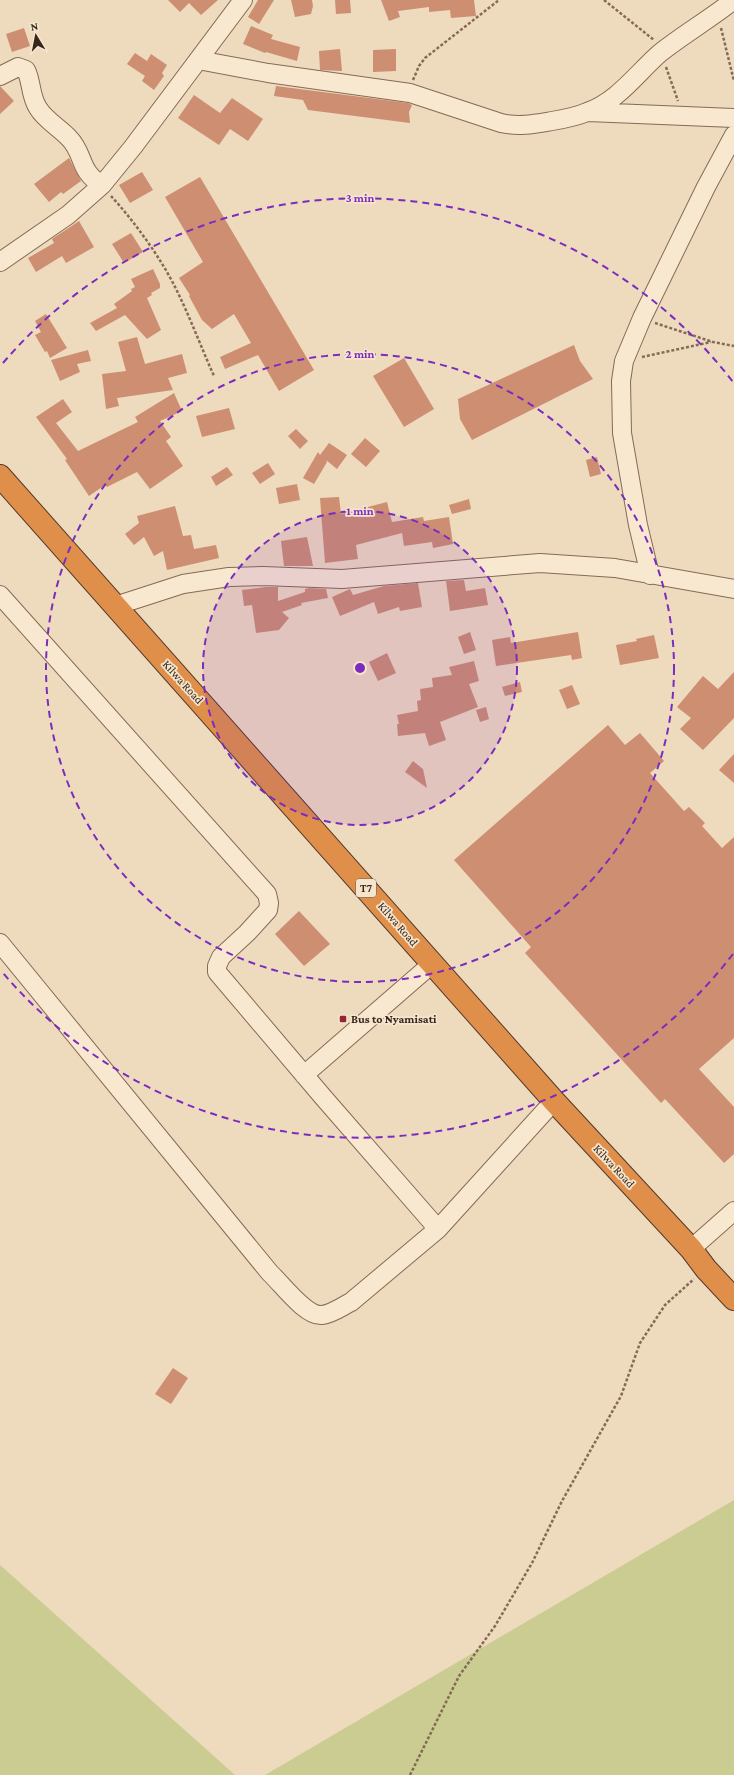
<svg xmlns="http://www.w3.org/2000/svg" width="734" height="1775" viewBox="0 0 734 1775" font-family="'Crimson Pro',serif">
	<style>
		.green { fill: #cbcc91 }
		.building { fill: #cd8e72 }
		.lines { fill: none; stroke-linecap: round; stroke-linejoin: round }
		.minor-casing { stroke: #866a56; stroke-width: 20 }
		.highway-casing { stroke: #53392b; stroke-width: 24 }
		.path { stroke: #866a56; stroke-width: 2.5; stroke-dasharray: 3 2; stroke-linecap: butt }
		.minor { stroke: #f9e8d0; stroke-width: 18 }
		.highway { stroke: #e08f4b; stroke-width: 22 }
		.ring { fill: none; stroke: #7b2cbf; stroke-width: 2; stroke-dasharray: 7 5 }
		.poi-dot { fill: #952632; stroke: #f5e5cd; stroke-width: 1.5 }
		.labels { text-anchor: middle; stroke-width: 3.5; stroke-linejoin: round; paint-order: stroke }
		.shield { fill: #f5e5cd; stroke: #6f5f50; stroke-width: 1 }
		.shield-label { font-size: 11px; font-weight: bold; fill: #35251b }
		.street-label { font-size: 12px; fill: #35251b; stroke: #f5e5cd }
		.poi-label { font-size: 12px; font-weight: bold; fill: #35251b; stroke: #f5e5cd; text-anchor: start }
		.centre { fill: #7b2cbf; stroke: #f5e5cd; stroke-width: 2 }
		.ring-label { font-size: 12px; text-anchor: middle; font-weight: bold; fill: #7b2cbf; stroke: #f5e5cd; stroke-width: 3.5; stroke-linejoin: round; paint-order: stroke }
	</style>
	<rect width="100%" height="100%" fill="#eedabd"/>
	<path class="green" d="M734,1500V1775H265Z
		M0,1565L235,1775H0Z"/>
	<path class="building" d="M168,0H218L201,15L189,3L180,12Z
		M258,0H274L259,24L248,17Z
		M291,0H312L313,6L311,14L295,17Z
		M335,0H350L351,13L336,14Z
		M381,0H474L476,16L451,18L450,10L429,12V7L398,11L400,17L389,21Z
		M251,26L273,35L271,39L300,47L297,61L266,52L265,53L243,44Z
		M24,28L30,46L12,52L6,34Z
		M340,49L342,71L320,70L319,51Z
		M396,49V71L373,72V50Z
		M135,53L147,61L151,54L167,65L162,73L164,76L154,90L142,81L145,76L127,64Z
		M0,86L14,101L0,114Z
		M276,86L408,103L412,105L409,112L410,123L308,110L303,100L274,96Z
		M194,95L220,113L232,98L263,119L248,141L230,129L219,145L178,118Z
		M69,158L81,181L63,194L61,192L49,202L34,184Z
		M142,172L153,190L130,203L119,185Z
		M200,177L314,370L279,391L258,355L225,369L220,357L251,343L234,314L212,329L202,320L189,296L190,295L179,278L203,262L165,197Z
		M79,221L94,247L66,263L62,256L36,272L28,258L54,243L52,239Z
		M131,233L143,252L124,263L112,244Z
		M153,269L160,284V288L151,293L152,295L147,298L161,330L147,339L125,315L96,331L90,323L117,308L114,304L132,291L131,289L135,287L131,279Z
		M46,314L67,348L50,358L47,351L45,352L35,335L41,332L35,321Z
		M137,337L145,364L182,354L187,373L168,378L173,390L117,398L119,406L106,409L102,374L126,371L118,342Z
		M574,345L580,361L593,379L472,440L460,419L458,399Z
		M88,350L91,361L77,364L80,372L60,381L51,360Z
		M404,358L434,409L404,427L373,376Z
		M174,393L182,411L160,421L171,437L166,441L183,466L150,489L137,472L107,487L105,485L89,496L65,460L67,459L36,417L63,399L72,412L56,423L78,451L109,436L110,439L109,436L138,422L135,417Z
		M229,408L235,429L202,437L196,416Z
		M296,429L308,441L300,449L288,436Z
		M365,438L380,451L366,467L351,454Z
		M329,443L347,455L337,469L326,460L327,462L314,484L303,478L318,452L320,455Z
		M597,457L601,474L590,477L586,460Z
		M268,463L275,474L260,484L252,473Z
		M227,467L233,475L216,486L211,477Z
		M297,484L300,500L279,504L276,488Z
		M339,497L341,514L387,502L392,522L423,517L424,521L449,517L453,544L433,548L432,542L404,546L402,533L356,545L358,559L325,563L320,498Z
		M469,499L471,509L452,514L449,505Z
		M175,506L183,536L191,535L194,549L216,545L219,558L167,570L163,551L154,556L144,537L134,545L125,534L139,523L137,516Z
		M307,537L313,566H284L281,541Z
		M464,580L466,591L485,588L488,605L450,611L446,581Z
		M418,583L422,607L400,611L399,607L378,614L374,602L340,616L332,597L350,589L353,595L384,586Z
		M266,587H278V601L305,592V589L309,588L326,589L328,598L301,603L302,605L282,612L289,618L279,630L256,633L252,605L244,606L242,590Z
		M470,632L476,650L464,654L458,637Z
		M578,632L582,658L572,660L571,655L496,666L492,640L510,637L511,643Z
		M654,635L659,658L620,665L616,645L637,641L636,639Z
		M387,653L396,673L378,681L369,662Z
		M474,661L479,681L469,684L478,707L440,722L446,740L429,746L425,733L398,736L397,724H399L397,715L418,711L417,701L421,700L420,689L433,687L432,678L452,675L449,667Z
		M734,672V718L703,750L680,729L691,718L677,707L703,676L718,689Z
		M520,682L522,692L505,696L502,687Z
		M572,685L580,704L567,709L559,690Z
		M486,707L489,719L480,722L476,710Z
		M608,725L625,745L640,733L664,761L650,773L684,811L689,807L705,823L702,826L722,848L734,837V1038L699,1069L734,1107V1154L724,1163L665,1099L661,1103L525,953L531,947L454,860Z
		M734,754V783L719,770Z
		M413,761L423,769L427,788L405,772Z
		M299,911L330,944L304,966L275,934Z
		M173,1368L188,1378L171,1404L155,1394Z"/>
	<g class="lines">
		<g class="minor-casing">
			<path id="minor" d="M198,60L268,73L410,93L501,123C519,127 534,124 552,121C564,119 576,117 587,112C617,102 637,73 660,53C684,34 710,19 734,0
				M0,76L18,67L26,70C32,82 30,96 38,108C45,120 60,128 69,138C85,154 78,171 102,185
				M588,112L734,118
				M0,262L68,215L102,185L133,147L243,0
				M650,575L638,525L622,433L621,381L624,361L642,318L706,187L734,135
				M0,595L267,894L269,903L268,910L247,933L221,957L217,966V972L323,1097L438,1229
				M115,606L183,584L229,577L263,576L342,579L540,563L615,568L734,589
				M0,943L270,1273C282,1284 306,1317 322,1315C332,1314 343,1306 351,1302L438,1229L554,1101
				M304,1075L433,963
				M691,1249L734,1211"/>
		</g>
		<g class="highway-casing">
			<path id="highway" d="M0,476L554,1101L691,1249L706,1269L734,1299"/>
		</g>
		<path class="path" d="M604,0L654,40
			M721,28L734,81
			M666,67L678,101
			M413,80L419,66L425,58L499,0
			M111,196C134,221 161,258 176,289C190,317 201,347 214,376
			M655,323L713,342L734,346
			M642,357L711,342
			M410,1775L459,1676L495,1626L532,1563L562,1501L621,1396L640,1343L665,1305L694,1279"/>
		<use href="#minor" class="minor"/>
		<use href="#highway" class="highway"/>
	</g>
	<circle cx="360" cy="668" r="157" fill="#7b2cbf" fill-opacity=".12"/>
	<g class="ring">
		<circle cx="360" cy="668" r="157"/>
		<circle cx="360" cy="668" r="314"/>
		<path d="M733 954A470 470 0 0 1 3 973M3 363A470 470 0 0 1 733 382"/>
	</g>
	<rect class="poi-dot" x="339" y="1015" width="8" height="8" rx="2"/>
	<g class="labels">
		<rect class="shield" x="356" y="879" width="20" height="18" rx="3"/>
		<g class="shield-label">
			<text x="366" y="892">T7</text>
		</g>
		<g class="street-label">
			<text transform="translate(183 682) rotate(48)" y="4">Kilwa Road</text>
			<text transform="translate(398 924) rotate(49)" y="4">Kilwa Road</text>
			<text transform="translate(614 1166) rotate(47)" y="4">Kilwa Road</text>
		</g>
		<g class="poi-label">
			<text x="351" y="1023">Bus to Nyamisati</text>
		</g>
	</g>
	<circle cx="360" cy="668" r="6" class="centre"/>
	<g class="ring-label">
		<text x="360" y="202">3 min</text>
		<text x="360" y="358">2 min</text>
		<text x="360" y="515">1 min</text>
	</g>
	<g transform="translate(36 36) rotate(350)" stroke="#f5e5cd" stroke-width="3" paint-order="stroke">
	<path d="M0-3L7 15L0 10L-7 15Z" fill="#35251b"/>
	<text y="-6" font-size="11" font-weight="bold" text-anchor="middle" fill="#35251b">N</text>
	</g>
</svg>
